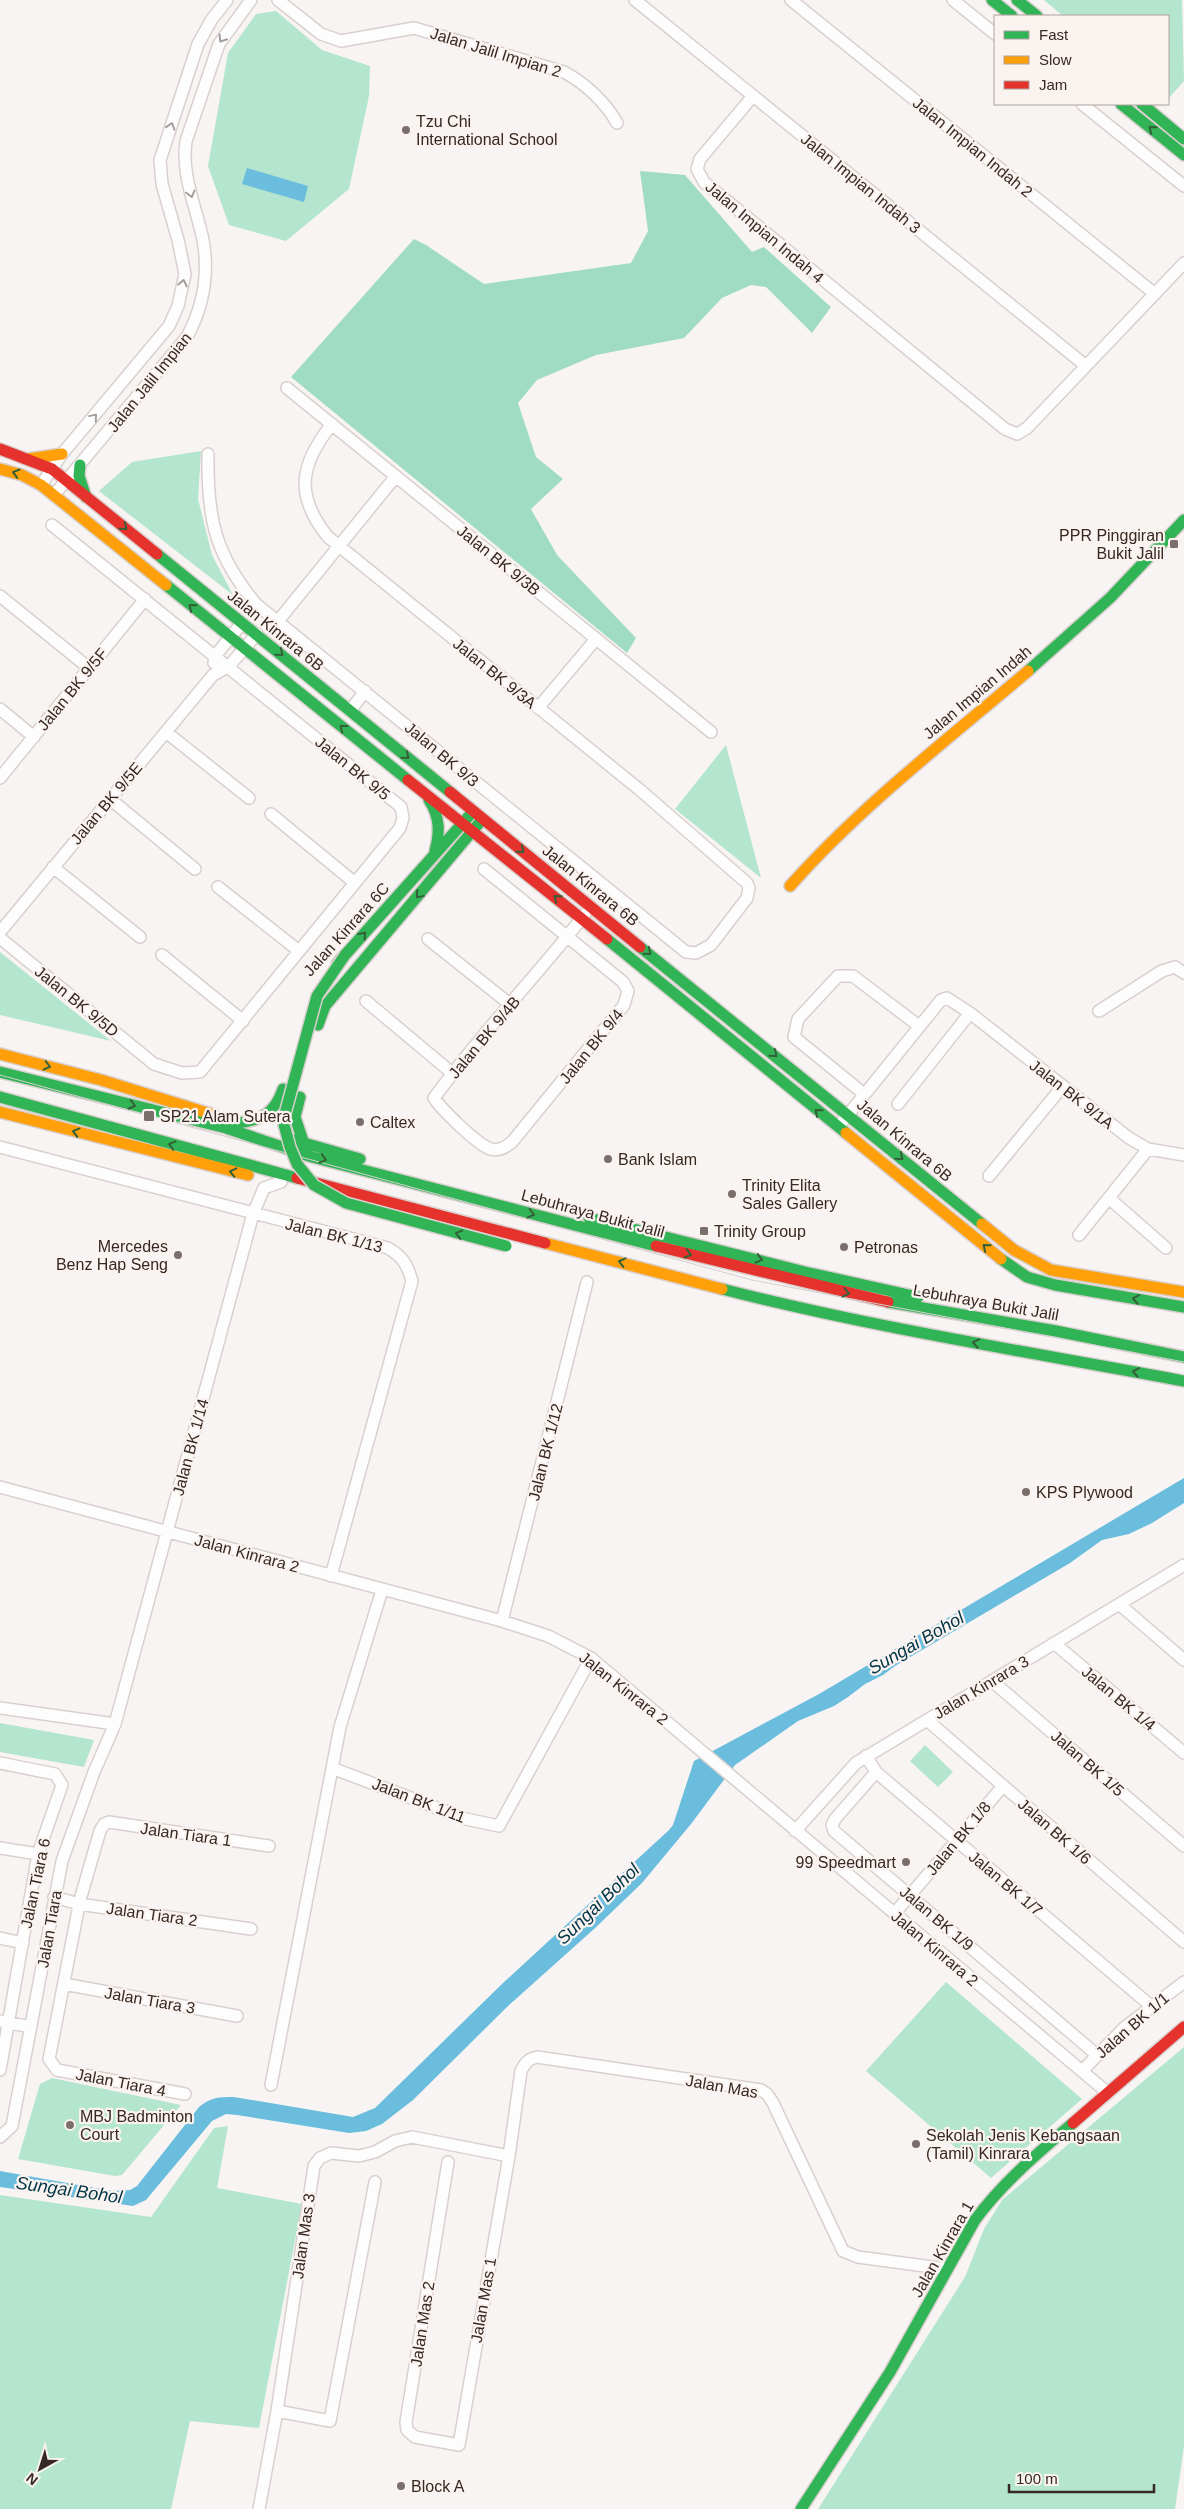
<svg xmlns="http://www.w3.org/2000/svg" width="1184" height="2509" viewBox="0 0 1184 2509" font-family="Helvetica,sans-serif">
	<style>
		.green { fill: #b4e5cf }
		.forest { fill: #a0dcc3 }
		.water { fill: #6abddd }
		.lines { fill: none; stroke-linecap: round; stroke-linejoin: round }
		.street-casing { stroke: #d9d0ce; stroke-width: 14 }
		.fast-casing { stroke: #d9d0ce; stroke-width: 14 }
		.slow-casing { stroke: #d9d0ce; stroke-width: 14 }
		.jam-casing { stroke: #d9d0ce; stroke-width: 14 }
		.street { stroke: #fefdfd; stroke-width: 11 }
		.fast { stroke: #30b455; stroke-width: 11 }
		.slow { stroke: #ff9f0a; stroke-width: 11 }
		.jam { stroke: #e5322d; stroke-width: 11 }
		.tram { stroke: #d3d1d0; stroke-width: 1 }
		.fast-bridge-casing { stroke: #d9d0ce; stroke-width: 14; stroke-linecap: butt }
		.fast-bridge { stroke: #30b455; stroke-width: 11 }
		.oneway { stroke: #a49d9b }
		.oneway2 { stroke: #346037 }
		.poi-dot { fill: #7a6f6c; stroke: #fbf3f0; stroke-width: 2 }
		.labels { text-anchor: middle; stroke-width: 4.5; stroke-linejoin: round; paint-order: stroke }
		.street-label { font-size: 16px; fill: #362823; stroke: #fbf3f0 }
		.poi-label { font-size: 16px; fill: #362823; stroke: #fbf3f0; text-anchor: start }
		.water-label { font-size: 18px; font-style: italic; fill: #003548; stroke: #fbf3f0 }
	</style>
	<rect width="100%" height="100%" fill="#f8f4f3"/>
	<path class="green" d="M1044,0H1182L1184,81L1168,99V16H1063Z
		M276,11L322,50L370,66L369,96L349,189L286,241L229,225L208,166L228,53L256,14Z
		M201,451L198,499L212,555L233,595L99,491L132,462Z
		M726,745L761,878L675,809Z
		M0,952L111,1041L0,1015Z
		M0,1723L94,1740L84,1767L0,1752Z
		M925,1745L953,1772L938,1787L910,1761Z
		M946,1982L1082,2099L991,2178L866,2071Z
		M1184,2047V2446L1175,2509H818L965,2277L984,2229L1002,2200Z
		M52,2078L181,2105L122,2175L115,2176L18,2159L40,2084Z
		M228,2126L217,2188L302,2204L259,2428L190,2421L171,2509H0V2195L151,2217L214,2128Z"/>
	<path class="forest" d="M640,171L685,175L752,252L764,247L831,307L812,333L766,287L751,285L722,298L684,338L596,355L537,380L518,403L536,457L563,479L531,509L557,555L636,638L627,653L291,377L414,239L426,245L484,284L631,263L648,231Z"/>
	<path class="water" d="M247,168L308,186L304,202L242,184Z
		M1184,1478V1503L1152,1523L1129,1534L1102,1540L1070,1563L895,1666L883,1675L865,1684L848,1697L834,1706L798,1721L735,1765L691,1824L642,1883L594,1929L507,2007L413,2100L382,2124L366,2131L349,2133L237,2115L226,2114L212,2121L146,2200L133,2206L0,2187V2171L112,2191L130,2190L137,2186L199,2107C211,2097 219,2097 234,2097L353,2117L375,2108L503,1983L669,1830L673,1825L694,1761L819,1694Z"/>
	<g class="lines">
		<g class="street-casing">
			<path id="street" d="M278,0L321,34L341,41L414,28L564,72C585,83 606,103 617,123
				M635,0L1086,366
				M791,0L1155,294
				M953,0L995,34
				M753,96L700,159L697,169L704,182L1005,429L1017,434L1027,428L1184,263
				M1082,104L1184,186
				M287,388L711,732
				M208,454C207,518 215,555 256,604L686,952L696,953L711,945L747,898L749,888L747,883L640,790L328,537C294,495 300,464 332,424
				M41,485L62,454L169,326L178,306L185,274L178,240L162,184L160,160L198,44L212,19L227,0
				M54,495L187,337C203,307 209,273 203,240C196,206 181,176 186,141L219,44L251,0
				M0,596L89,668
				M278,621L396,476
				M214,663L215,656L242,623
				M538,708L596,639
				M0,709L34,737
				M350,711L365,691
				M166,732L249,798
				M0,778L145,599
				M110,799L195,869
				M271,814L355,883
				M53,867L140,937
				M484,869L623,982L628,991L624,1005L512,1142C505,1148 496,1152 488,1148C474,1141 442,1110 434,1098C475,1042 522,991 566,938L585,914
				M218,887L299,951
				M0,932L213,675L228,667L257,634
				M0,938L154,1064L182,1073L200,1072L400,828L403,818L401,807L52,525
				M428,939L511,1005
				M162,955L243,1021
				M366,1001L452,1073
				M1099,1011L1162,971L1175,967L1184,973
				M864,1094L794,1037L798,1019L838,976H853L919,1026
				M898,1104L970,1013
				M843,1121L941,1000L947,998L970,1013L1129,1138L1148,1149L1184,1155
				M0,1147L388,1248C403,1257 407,1264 412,1281L331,1576
				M989,1176L1062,1087
				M1110,1199L1166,1248
				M1079,1235L1148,1149
				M0,1487L502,1621L548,1636L591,1658L1108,2093
				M1119,1604L1184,1660
				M502,1621L587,1282
				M1054,1643L1184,1753
				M992,1681L1184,1846
				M0,1708L115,1724
				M927,1720L1184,1942
				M866,1756L876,1772L1151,2006
				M0,1763L55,1774L62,1785L38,1854L0,2070
				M332,1768L466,1819L499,1826L591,1658
				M876,1772L835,1819L832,1825L834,1831L1097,2055
				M795,1831L856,1763L1184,1565
				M0,1848L38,1854
				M54,1897L79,1904L251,1929
				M894,1914L1003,1786
				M0,1938L23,1943
				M64,1984L237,2016
				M0,2021L31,2027
				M1082,2071L1125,2027L1184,1982
				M271,2085L340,1727L382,1590
				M185,2094L57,2070L49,2059L80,1900L100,1831L104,1824L109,1822L269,1846
				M0,2137L12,2126L62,1861L94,1772L115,1724L253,1214L264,1188L281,1182
				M448,2162L406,2422L407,2430L415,2437L459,2445L509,2156L521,2071C525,2063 528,2059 537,2057L761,2090L767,2094L773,2103L843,2251L858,2257L947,2269
				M277,2411L330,2421L375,2182
				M259,2509L277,2411L314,2166L320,2158L331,2153L359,2156L375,2152L395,2141L412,2137L509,2156"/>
		</g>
		<g class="fast-casing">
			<path id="fast" d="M992,0L1012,16
				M1017,0L1037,16
				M1121,104L1184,155
				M1142,104L1184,139
				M80,465L79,476L86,497
				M157,554L450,792
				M166,585L408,780
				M1028,671L1110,598L1184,520
				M429,800C440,817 440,832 435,851
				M607,939L846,1133
				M640,947L982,1224
				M337,964L469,816
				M318,1025L325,1006L480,822
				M0,1072L226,1128L312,1157L656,1246
				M0,1097L297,1178
				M300,1097L295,1117L304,1144
				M238,1123C262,1120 275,1113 283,1089
				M290,1139L360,1159
				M589,1218L805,1272L918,1297
				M1001,1259L1027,1277L1055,1285L1184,1307
				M722,1289C874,1328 1030,1352 1184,1381
				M888,1302L1056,1331L1184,1357
				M801,2509L890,2372L975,2220C1003,2182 1038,2153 1073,2123"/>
		</g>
		<g class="slow-casing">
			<path id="slow" d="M28,459L62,454
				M0,469L22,475L41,485L166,585
				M790,886C861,806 946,741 1028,671
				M0,1054L101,1080L214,1115
				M0,1112L248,1175
				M846,1133L1001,1259
				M982,1224L1014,1250L1051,1270L1184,1292
				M545,1243L722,1289"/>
		</g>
		<g class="jam-casing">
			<path id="jam" d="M0,449L52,469L157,554
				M408,780L607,939
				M450,792L640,947
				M297,1178L545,1243
				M656,1246L888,1302
				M1073,2123L1184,2027"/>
		</g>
		<use href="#street" class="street"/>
		<use href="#fast" class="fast"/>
		<use href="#slow" class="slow"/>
		<use href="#jam" class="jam"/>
		<path class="tram" d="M0,1075L752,1280L1184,1362"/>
		<g class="fast-bridge-casing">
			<path id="fast-bridge" d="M345,955L317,996L283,1121L290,1147L297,1164L314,1185L346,1203L506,1246"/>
		</g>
		<use href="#fast-bridge" class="fast-bridge"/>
	</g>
	<defs><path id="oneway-chevron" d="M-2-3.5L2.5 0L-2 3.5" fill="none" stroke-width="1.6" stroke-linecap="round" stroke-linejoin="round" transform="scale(1.25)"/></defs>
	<g class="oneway">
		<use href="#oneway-chevron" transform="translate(222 39) rotate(122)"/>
		<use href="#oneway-chevron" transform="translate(171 126) rotate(-73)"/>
		<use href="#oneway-chevron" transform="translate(191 194) rotate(75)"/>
		<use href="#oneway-chevron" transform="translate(183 283) rotate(-78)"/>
		<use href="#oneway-chevron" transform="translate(94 417) rotate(-50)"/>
	</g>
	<g class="oneway2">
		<use href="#oneway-chevron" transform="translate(1152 129) rotate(-141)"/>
		<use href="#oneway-chevron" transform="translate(16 473) rotate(-164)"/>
		<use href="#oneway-chevron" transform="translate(124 527) rotate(39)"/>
		<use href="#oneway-chevron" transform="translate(192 607) rotate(-141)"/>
		<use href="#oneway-chevron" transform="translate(280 653) rotate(40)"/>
		<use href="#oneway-chevron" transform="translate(343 728) rotate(-142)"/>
		<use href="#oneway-chevron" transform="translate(406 756) rotate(39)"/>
		<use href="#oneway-chevron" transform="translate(521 850) rotate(39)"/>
		<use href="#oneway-chevron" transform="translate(419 895) rotate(130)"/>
		<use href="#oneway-chevron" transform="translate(557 898) rotate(-141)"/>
		<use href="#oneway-chevron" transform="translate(363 935) rotate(-48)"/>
		<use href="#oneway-chevron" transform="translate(648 952) rotate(39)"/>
		<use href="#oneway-chevron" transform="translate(774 1054) rotate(39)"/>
		<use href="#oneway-chevron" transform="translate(47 1066) rotate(14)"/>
		<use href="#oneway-chevron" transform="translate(132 1105) rotate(14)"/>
		<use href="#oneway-chevron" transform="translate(818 1112) rotate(-141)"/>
		<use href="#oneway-chevron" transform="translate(76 1132) rotate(-165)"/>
		<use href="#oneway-chevron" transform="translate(172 1145) rotate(-165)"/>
		<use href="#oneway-chevron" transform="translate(900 1157) rotate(40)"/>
		<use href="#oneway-chevron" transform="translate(323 1159) rotate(15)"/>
		<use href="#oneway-chevron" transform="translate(233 1172) rotate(-167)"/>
		<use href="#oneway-chevron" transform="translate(531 1214) rotate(14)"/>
		<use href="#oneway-chevron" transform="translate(459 1234) rotate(-165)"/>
		<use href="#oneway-chevron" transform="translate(986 1247) rotate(-141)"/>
		<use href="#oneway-chevron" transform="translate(688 1254) rotate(15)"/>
		<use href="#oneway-chevron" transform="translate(759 1259) rotate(15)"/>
		<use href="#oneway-chevron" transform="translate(622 1262) rotate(-166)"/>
		<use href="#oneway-chevron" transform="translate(846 1293) rotate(13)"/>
		<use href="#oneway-chevron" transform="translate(1136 1299) rotate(-170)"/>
		<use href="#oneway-chevron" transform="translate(976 1343) rotate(-170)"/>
		<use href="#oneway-chevron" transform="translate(1136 1372) rotate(-170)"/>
	</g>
	<g class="poi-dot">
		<circle cx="406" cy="130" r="5"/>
		<rect x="1169" y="539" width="10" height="10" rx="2.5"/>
		<rect x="143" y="1110" width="12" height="12" rx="2.5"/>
		<circle cx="360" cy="1122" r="5"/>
		<circle cx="608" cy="1159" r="5"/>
		<circle cx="732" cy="1194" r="5"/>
		<rect x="699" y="1226" width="10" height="10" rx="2.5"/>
		<circle cx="844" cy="1247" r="5"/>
		<circle cx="178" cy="1255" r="5"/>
		<circle cx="1026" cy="1492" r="5"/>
		<circle cx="906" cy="1862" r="5"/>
		<circle cx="70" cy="2125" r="5"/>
		<circle cx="916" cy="2144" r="5"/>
		<circle cx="401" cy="2486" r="5"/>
	</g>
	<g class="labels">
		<g class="street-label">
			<text transform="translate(496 52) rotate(17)" y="6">Jalan Jalil Impian 2</text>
			<text transform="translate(973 147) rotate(39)" y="6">Jalan Impian Indah 2</text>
			<text transform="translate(861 183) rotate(39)" y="6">Jalan Impian Indah 3</text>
			<text transform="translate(765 232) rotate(40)" y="6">Jalan Impian Indah 4</text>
			<text transform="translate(149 382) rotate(-51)" y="6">Jalan Jalil Impian</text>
			<text transform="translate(499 560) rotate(39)" y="6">Jalan BK 9/3B</text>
			<text transform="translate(276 630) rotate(39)" y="6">Jalan Kinrara 6B</text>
			<text transform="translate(495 673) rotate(39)" y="6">Jalan BK 9/3A</text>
			<text transform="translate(72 689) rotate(-51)" y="6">Jalan BK 9/5F</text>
			<text transform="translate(977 692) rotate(-40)" y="6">Jalan Impian Indah</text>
			<text transform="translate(442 754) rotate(40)" y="6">Jalan BK 9/3</text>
			<text transform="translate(353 768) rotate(39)" y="6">Jalan BK 9/5</text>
			<text transform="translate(106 803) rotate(-50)" y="6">Jalan BK 9/5E</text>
			<text transform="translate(591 885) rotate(39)" y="6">Jalan Kinrara 6B</text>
			<text transform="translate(346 929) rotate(-48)" y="6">Jalan Kinrara 6C</text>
			<text transform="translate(77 1001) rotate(39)" y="6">Jalan BK 9/5D</text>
			<text transform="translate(484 1037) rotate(-50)" y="6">Jalan BK 9/4B</text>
			<text transform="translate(591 1046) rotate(-51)" y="6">Jalan BK 9/4</text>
			<text transform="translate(1072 1094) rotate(38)" y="6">Jalan BK 9/1A</text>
			<text transform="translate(905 1140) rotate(40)" y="6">Jalan Kinrara 6B</text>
			<text transform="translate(593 1213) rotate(15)" y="6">Lebuhraya Bukit Jalil</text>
			<text transform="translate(334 1235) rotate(14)" y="6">Jalan BK 1/13</text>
			<text transform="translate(986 1302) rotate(10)" y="6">Lebuhraya Bukit Jalil</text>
			<text transform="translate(190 1447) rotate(-75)" y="6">Jalan BK 1/14</text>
			<text transform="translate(545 1452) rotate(-76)" y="6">Jalan BK 1/12</text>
			<text transform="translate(247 1553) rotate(15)" y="6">Jalan Kinrara 2</text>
			<text transform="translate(981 1687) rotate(-31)" y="6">Jalan Kinrara 3</text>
			<text transform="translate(624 1688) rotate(38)" y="6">Jalan Kinrara 2</text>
			<text transform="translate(1119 1698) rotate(40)" y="6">Jalan BK 1/4</text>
			<text transform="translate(1088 1763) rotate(41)" y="6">Jalan BK 1/5</text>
			<text transform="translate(419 1800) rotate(21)" y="6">Jalan BK 1/11</text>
			<text transform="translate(1055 1831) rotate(41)" y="6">Jalan BK 1/6</text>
			<text transform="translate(186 1834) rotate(8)" y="6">Jalan Tiara 1</text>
			<text transform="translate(958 1838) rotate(-50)" y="6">Jalan BK 1/8</text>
			<text transform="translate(35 1883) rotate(-78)" y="6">Jalan Tiara 6</text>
			<text transform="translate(1006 1883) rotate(40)" y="6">Jalan BK 1/7</text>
			<text transform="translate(152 1914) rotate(8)" y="6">Jalan Tiara 2</text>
			<text transform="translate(937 1918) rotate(40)" y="6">Jalan BK 1/9</text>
			<text transform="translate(49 1929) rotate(-80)" y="6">Jalan Tiara</text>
			<text transform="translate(935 1948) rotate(40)" y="6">Jalan Kinrara 2</text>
			<text transform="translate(150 2000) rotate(10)" y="6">Jalan Tiara 3</text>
			<text transform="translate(1132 2025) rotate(-41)" y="6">Jalan BK 1/1</text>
			<text transform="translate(121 2082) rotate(11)" y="6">Jalan Tiara 4</text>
			<text transform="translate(722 2086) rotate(10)" y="6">Jalan Mas</text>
			<text transform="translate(303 2236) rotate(-82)" y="6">Jalan Mas 3</text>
			<text transform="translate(942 2249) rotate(-60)" y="6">Jalan Kinrara 1</text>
			<text transform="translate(483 2300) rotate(-80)" y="6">Jalan Mas 1</text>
			<text transform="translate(422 2324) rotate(-81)" y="6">Jalan Mas 2</text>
		</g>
		<g class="poi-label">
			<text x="416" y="127">Tzu Chi<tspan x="416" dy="18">International School</tspan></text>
			<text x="1164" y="541" text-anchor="end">PPR Pinggiran<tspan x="1164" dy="18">Bukit Jalil</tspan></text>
			<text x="160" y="1122">SP21 Alam Sutera</text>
			<text x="370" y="1128">Caltex</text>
			<text x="618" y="1165">Bank Islam</text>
			<text x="742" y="1191">Trinity Elita<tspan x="742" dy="18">Sales Gallery</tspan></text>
			<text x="714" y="1237">Trinity Group</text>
			<text x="168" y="1252" text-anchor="end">Mercedes<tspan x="168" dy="18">Benz Hap Seng</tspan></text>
			<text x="854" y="1253">Petronas</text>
			<text x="1036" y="1498">KPS Plywood</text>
			<text x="896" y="1868" text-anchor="end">99 Speedmart</text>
			<text x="80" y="2122">MBJ Badminton<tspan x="80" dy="18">Court</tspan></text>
			<text x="926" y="2141">Sekolah Jenis Kebangsaan<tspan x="926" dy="18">(Tamil) Kinrara</tspan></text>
			<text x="411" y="2492">Block A</text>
		</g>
		<g class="water-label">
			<text transform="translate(916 1643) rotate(-30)" y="6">Sungai Bohol</text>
			<text transform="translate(598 1904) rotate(-44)" y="6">Sungai Bohol</text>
			<text transform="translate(69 2190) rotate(8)" y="6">Sungai Bohol</text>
		</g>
	</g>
	<rect x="994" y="15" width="175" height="90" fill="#fbf3f0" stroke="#aca29e"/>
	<rect x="1004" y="31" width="25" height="8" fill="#30b455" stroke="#aca29e"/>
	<text x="1039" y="40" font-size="15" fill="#362823">Fast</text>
	<rect x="1004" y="56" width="25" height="8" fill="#ff9f0a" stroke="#aca29e"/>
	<text x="1039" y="65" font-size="15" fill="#362823">Slow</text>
	<rect x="1004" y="81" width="25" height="8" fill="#e5322d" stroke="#aca29e"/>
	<text x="1039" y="90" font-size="15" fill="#362823">Jam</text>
	<g transform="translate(40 2469) rotate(219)" stroke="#fbf3f0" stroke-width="4" paint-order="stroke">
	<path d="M0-4L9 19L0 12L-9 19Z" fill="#362823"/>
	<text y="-8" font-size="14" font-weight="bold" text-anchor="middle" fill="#362823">N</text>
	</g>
	<path d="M1009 2484v8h145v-8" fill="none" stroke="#362823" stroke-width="2.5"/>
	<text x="1016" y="2484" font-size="15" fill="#362823" stroke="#fbf3f0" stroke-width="4" paint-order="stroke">100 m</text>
</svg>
